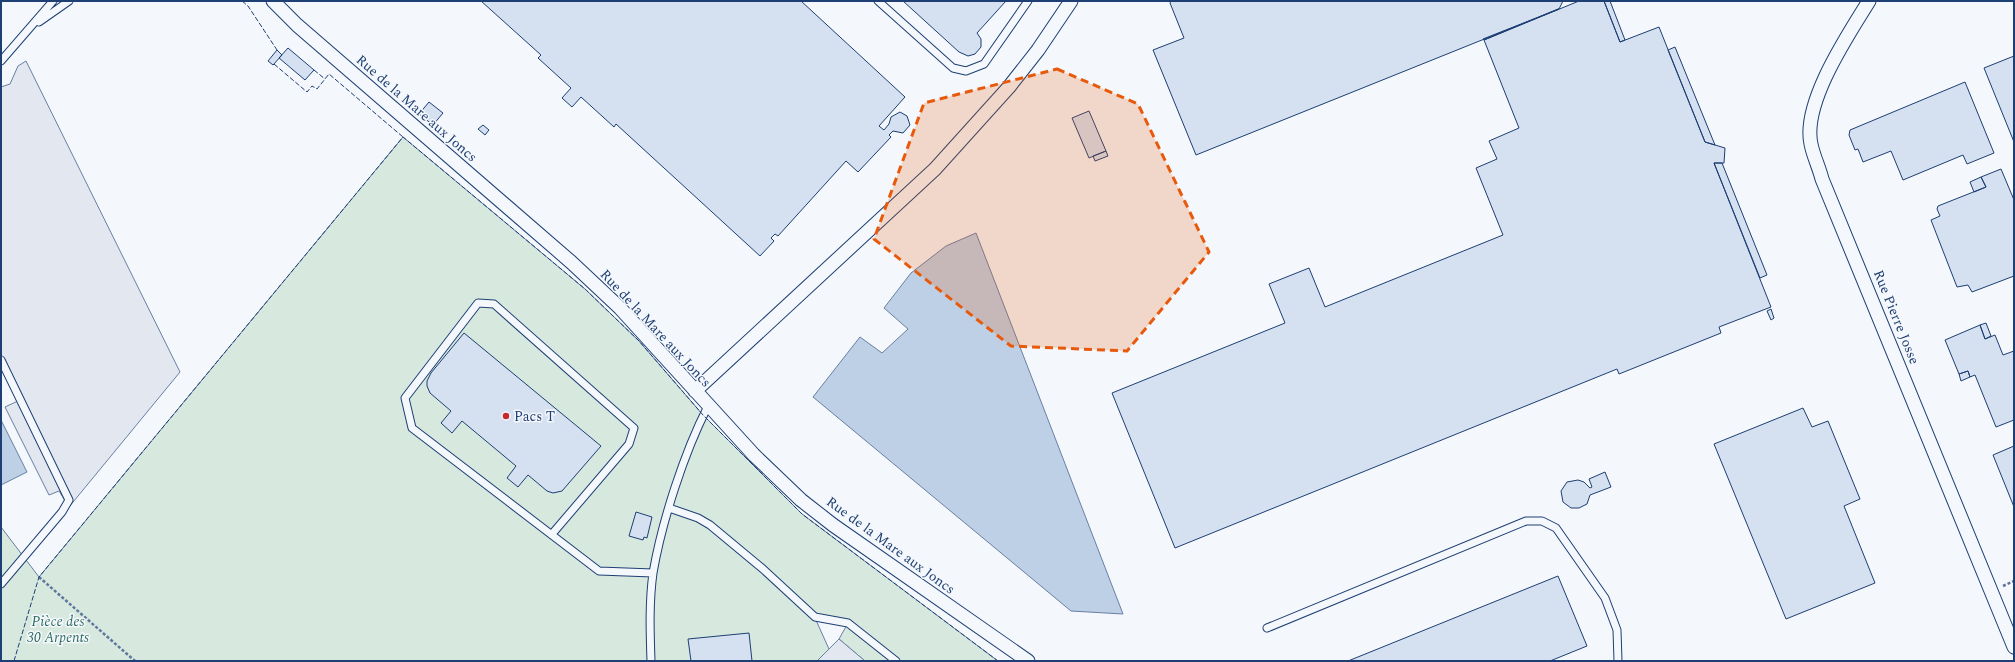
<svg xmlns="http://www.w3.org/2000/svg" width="2015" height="662" viewBox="0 0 2015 662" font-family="Spectral,serif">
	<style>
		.green { fill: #d7e8df; stroke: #687fa3 }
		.parking { fill: #e3e8f0; stroke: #687fa3 }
		.water { fill: #bed0e5; stroke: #687fa3 }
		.building { fill: #d5e0f0; stroke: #1d3f73 }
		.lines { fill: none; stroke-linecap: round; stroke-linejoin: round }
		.lane-casing { stroke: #1d3f73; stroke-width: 9 }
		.street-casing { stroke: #1d3f73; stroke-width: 15 }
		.path { stroke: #5e769c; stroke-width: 2.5; stroke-dasharray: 3 2; stroke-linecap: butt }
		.lane { stroke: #f4f7fb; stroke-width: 7 }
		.street { stroke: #f4f7fb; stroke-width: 13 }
		.fence { stroke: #1d3f73; stroke-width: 1; stroke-dasharray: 5 2; stroke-linecap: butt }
		.marked { fill: #e8590c; fill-opacity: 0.2; stroke: #e8590c; stroke-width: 3; stroke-dasharray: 8 5; stroke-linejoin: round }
		.poi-dot { fill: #c62828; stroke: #f4f7fb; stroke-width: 1.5 }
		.labels { text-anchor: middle; stroke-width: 3; stroke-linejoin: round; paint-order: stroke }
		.street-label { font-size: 14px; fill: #1d3f73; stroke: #f4f7fb }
		.poi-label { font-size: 14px; fill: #1d3f73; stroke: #f4f7fb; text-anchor: start }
		.park-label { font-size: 14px; font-style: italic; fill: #2c6c60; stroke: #f4f7fb }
	</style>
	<rect width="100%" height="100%" fill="#f4f7fb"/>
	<path class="green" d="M403,137L585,289L639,341L703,415L802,514L998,661H865L839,639L848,623L815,618L829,649L817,661H1V527L39,577Z"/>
	<path class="parking" d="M26,61L180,372L69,507L59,491L49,495L5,407L20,400L1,360V87L10,84L18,66Z
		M839,639L865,661H817Z"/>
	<path class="water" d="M976,233L1123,614L1071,611L813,397L860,337L882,353L908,329L884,308L911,273L946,246Z
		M1,420L27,472L1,485Z"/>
	<path class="building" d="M481,1H801L905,97L879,126L884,130L889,124L891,117L900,112L907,116L910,125L903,133L893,131L889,135L891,137L858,172L846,161L778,236L775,234L771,238L774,241L760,256L616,124L614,127L581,97L572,107L562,98L571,88L538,58L541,55Z
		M903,1H1006L977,33L981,39V47L975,54L968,56L959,52Z
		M1171,1H1563L1559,9L1196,155L1153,50L1184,38L1170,3Z
		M1579,1H1604L1620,42L1659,27L1705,142L1725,148L1724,163H1714L1771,307L1719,327L1721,333L1619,374L1617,369L1175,548L1112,393L1285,323L1269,284L1309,268L1325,307L1503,235L1476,168L1497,159L1489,141L1519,128L1484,40Z
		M1604,1H1610L1625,40L1620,42Z
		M1558,9L1484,40L1483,39L1559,9Z
		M1675,47L1715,145L1705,142L1668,50Z
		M288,48L314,70L305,80L279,58Z
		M277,50L282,55L273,65L268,61Z
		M2014,56V142L1984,68Z
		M1965,82L1994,153L1967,164L1963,155L1903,180L1891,151L1863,162L1858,149L1855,150L1849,135L1850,130Z
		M429,102L443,113L433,125L419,114Z
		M1089,111L1106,151L1089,158L1072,118Z
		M483,125L489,130L485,135L478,129Z
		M1106,151L1108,156L1095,161L1093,156Z
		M1714,163H1722L1767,275L1760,278Z
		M2001,169L2014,200V276L1972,292L1968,285L1957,287L1931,220L1940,216L1937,209L1938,206L1986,187L1981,177Z
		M1981,177L1986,187L1974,192L1970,182Z
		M1771,309L1774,318L1771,320L1767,311Z
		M1986,323L1991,336L1985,339L1980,325Z
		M1980,325L1985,339L1995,335L2003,355L2014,351V420L1996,427L1975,375L1970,377L1968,371L1959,374L1945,340Z
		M464,333L601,446L562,491L553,493L547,491L528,475L518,487L507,478L516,466L462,421L452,433L441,423L451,411L430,393L427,386V381L431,373Z
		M1968,371L1970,377L1961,381L1959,374Z
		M1803,408L1812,427L1828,421L1860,499L1844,506L1875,583L1786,619L1714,444Z
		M2014,446V507L1993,455Z
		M1605,472L1611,487L1590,495L1587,504L1579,508H1571L1563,502L1561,491L1567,482L1578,480L1584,482L1590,488L1592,487L1589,479Z
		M636,512L652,517L647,538L644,537L643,540L629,536Z
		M1558,576L1587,646L1550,661H1348Z
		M749,633L752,661H691L688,639Z"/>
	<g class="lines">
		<g class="lane-casing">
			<path id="lane" d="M878,1L953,68L966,71L984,64L1028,1
				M39,22L69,1
				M1,61L53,1
				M1,360L69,500L62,512L1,584
				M669,508L698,518L710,525L763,569L815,617L848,623L896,661
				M552,534L629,444L634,428L494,304L478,303L405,398L412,428L599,571L653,573
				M1267,628L1526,521H1542L1556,528L1605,598L1617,630L1618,661
				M651,661C650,632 649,602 653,573C662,521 684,453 708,406"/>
		</g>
		<g class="street-casing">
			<path id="street" d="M273,1L297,25L571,262L620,308L754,455L801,500L833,525L1028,661
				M1869,1C1848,35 1802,103 1811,144C1813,155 1819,167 1822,179L2014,647
				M695,391L935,169L1009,87L1038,50L1071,1"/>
		</g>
		<path class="path" d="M39,577L135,661
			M2003,586L2014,581"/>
		<use href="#lane" class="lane"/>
		<use href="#street" class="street"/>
		<path class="fence" d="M242,1L248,6L277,50
			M274,64L307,92L312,86L317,89L329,74L403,137
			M314,70L325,79
			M14,661L39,577L403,137L585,289L639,341L703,415L802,514L998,661"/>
	</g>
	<path class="marked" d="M1057,69L1138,104L1209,252L1127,351L1011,346L874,239L924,103Z"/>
	<circle class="poi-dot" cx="506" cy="416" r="4"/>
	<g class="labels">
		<g class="street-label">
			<text transform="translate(417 108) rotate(41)" y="5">Rue de la Mare aux Joncs</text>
			<text transform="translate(1897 317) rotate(68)" y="5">Rue Pierre Josse</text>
			<text transform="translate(656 328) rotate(47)" y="5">Rue de la Mare aux Joncs</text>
			<text transform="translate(891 545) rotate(36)" y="5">Rue de la Mare aux Joncs</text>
		</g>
		<g class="poi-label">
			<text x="514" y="421">Pacs T</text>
		</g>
		<g class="park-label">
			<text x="58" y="626">Pièce des<tspan x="58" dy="16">30 Arpents</tspan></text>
		</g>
	</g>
	<rect width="2015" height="662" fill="none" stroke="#1d3f73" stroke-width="4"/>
</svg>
